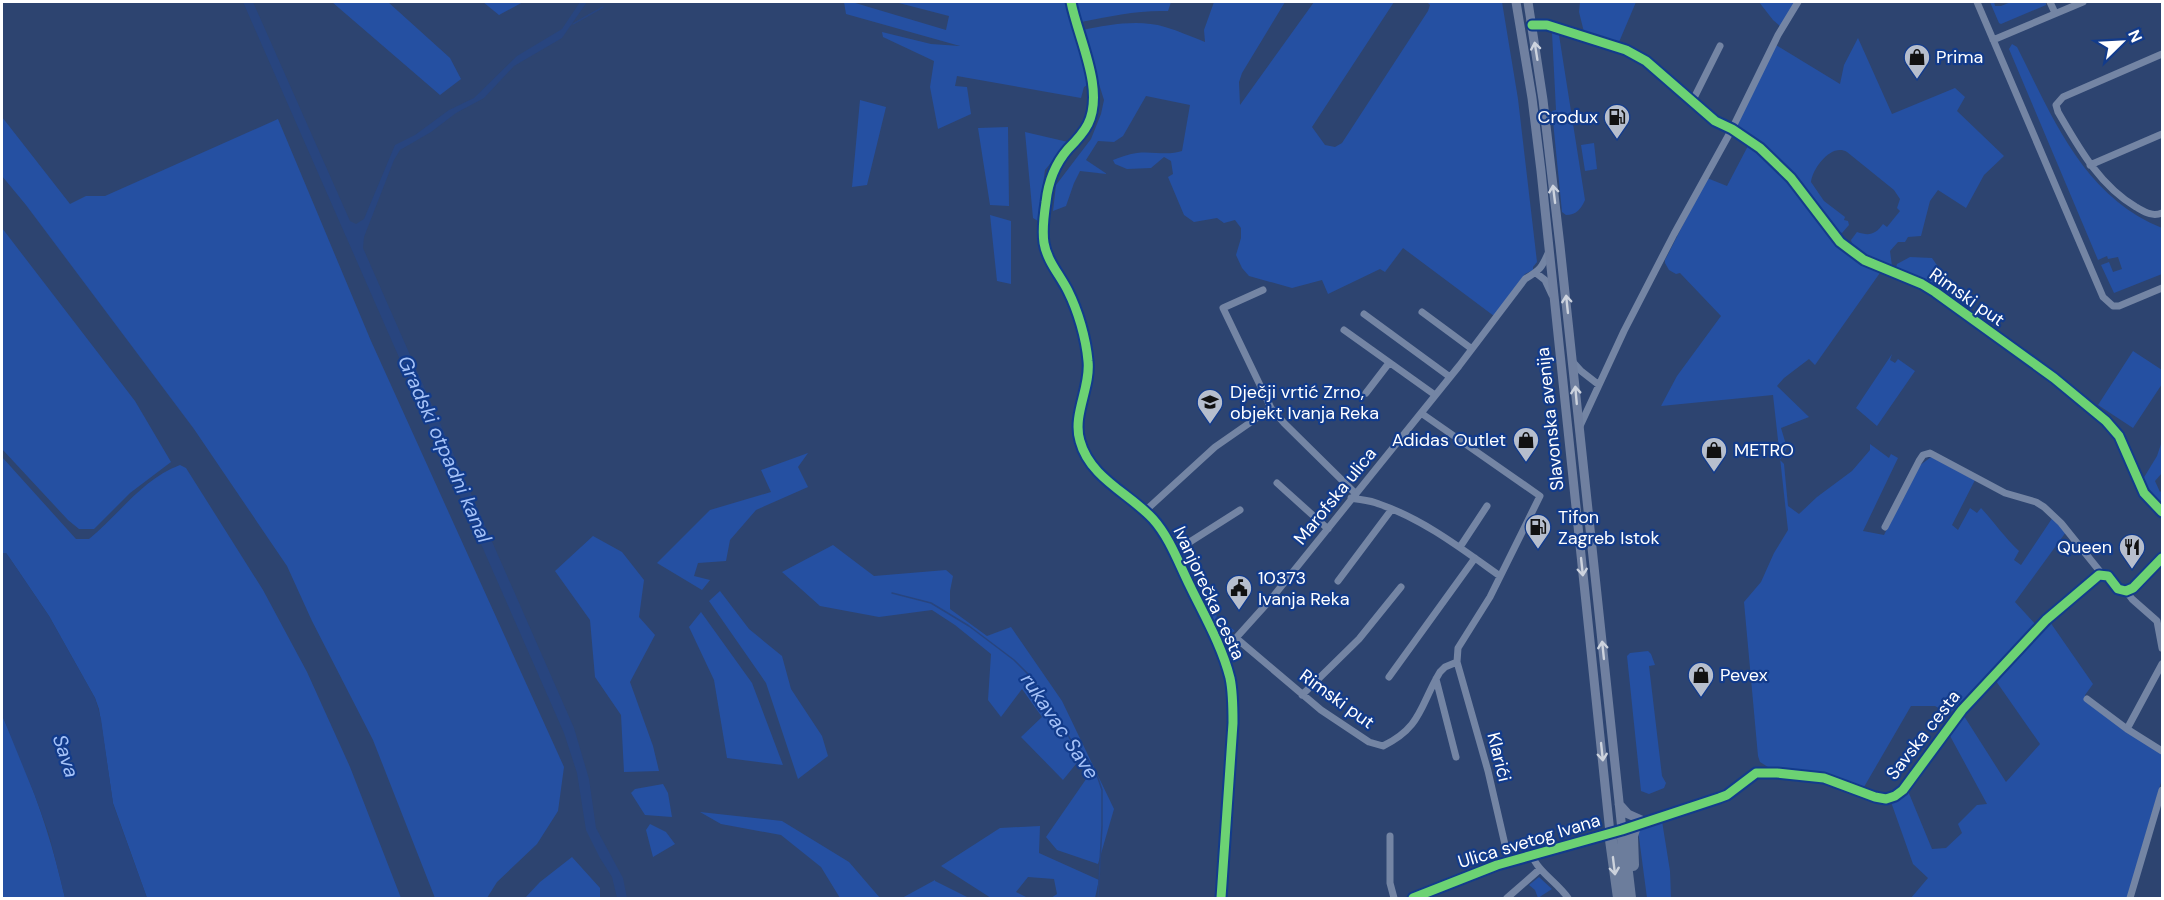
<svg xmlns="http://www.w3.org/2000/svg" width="2164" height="900" viewBox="0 0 2164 900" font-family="'DM Sans',sans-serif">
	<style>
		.green { fill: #2550a2 }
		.water { fill: #28457f }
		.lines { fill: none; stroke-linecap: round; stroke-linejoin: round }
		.stream { stroke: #28457f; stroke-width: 1.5 }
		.street { stroke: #7485a4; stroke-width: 7 }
		.secondary { stroke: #7080a0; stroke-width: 9 }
		.highway { stroke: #6c7d9c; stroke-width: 12 }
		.cycleway-casing { stroke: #123b8b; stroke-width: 13 }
		.cycleway { stroke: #6cd273; stroke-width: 9 }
		.oneway { stroke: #cdd3de }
		.oneway2 { stroke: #ccd2dc }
		.labels { text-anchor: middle; stroke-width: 4.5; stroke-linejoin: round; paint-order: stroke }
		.poi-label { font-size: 18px; fill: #fff; stroke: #123b8b; text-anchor: start }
		.street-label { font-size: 18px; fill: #fff; stroke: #123b8b }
		.water-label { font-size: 20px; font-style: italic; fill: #a5c2f8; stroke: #123b8b }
	</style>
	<rect width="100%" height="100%" fill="#2d4470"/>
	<path class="green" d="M332,2H388L450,58L461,79L440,95Z
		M483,2H523L499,15Z
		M844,2H852L946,30L949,16L895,2H1068L1089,84L1084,87L1081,98L957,76L955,86L967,87L971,114L938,129L930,87L934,61L883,37L882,32L931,44L960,46L846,14Z
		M1077,2H1171L1168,11C1138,10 1111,16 1081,22Z
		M1214,2H1285L1242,73L1239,82L1240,105L1314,2H1394L1312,127L1325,145L1335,147L1342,143L1428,11L1430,5L1427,2H1502L1518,99L1537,262L1533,267V270L1525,274L1494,316L1403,248L1385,272L1380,269L1328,294L1322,280L1292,288L1249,276L1242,268L1236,255L1241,238V228L1235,220L1224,223L1217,218L1194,222L1184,215L1168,177L1173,174L1171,161L1164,157L1151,168L1127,169L1115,164L1113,160C1121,157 1129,154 1137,153C1152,151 1168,156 1182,151L1190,105L1146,96L1123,136L1114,142L1098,141L1086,160L1107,174L1080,171L1074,183L1066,206L1053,211L1056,185L1091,139L1101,114L1104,100L1082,30C1109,25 1138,19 1165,27C1179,31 1192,37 1205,42L1204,30Z
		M1580,2H1636L1619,42L1584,32L1579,12Z
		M1759,2H1796L1780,26L1773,20Z
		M1990,2H1994L1995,6H2001L2011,2H2046V5L2001,24L1999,23Z
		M1552,33L1559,35L1585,200C1581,209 1576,215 1566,215L1562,212L1552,111L1556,110Z
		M1858,38L1892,114L1955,88L1965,97L1957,111L2004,156L1984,175L1966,208L1938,190L1930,201L1921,236L1908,237L1905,242H1898L1890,251L1892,266C1880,263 1853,254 1851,240L1857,232C1869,236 1875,235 1883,224L1887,227L1900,211L1897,208L1900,199L1894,190L1847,152C1832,143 1813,167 1811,182L1824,201L1845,217L1844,220L1848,221L1849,225L1842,233L1837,231L1811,197L1783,165L1737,125L1776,45L1840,84L1844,65Z
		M2012,44L2017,47C2053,118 2083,196 2162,228V274L2114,293L2101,265L2109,262L2113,272L2122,269L2118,257L2108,259L2107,256L2098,260L2009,49Z
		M860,100L886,107L867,185L852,187Z
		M2,117L70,204L86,196H105L278,119L371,341L564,767L558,811L537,844L497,882L487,898H435L373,740L312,621L287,566L194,429L26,205L2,176Z
		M1008,127L1009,206L990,205L978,128Z
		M1025,132L1068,142L1045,170L1038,221L1033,218Z
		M1594,143L1597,169L1585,171L1581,145Z
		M1749,144L1785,177L1846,251L1882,270L1815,365L1809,359L1784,378L1777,386L1809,417L1781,428L1787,448L1780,460L1784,464L1788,506L1799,514L1817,497L1852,471L1870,450V444L1889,458L1891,454L1898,458L1863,531L1884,535L1919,466L1931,457L1975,480L1952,525L1958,530L1970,508L1977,513L1981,508C1994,522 2005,538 2019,551L2014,560L2021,565L2053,517L2066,532L2015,602L2036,625L1949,714L1935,706H1911L1864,787L1825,773L1768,767L1760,762L1758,756L1744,602L1761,582L1774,553L1788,530L1773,395L1661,406L1677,376L1721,316L1680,273L1676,274L1669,270L1665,263V260L1707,178L1727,186Z
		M990,215L1011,221V284L997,281Z
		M2,228L135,401L171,462L130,493L94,529H79L68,520L2,449Z
		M1910,257L1932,258L1943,274L1936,288L1908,272L1896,268L1897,264Z
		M2133,351L2162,370V384L2133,428L2098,405Z
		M1892,354L1890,360L1895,363L1898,359L1915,371L1877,426L1856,408Z
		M2162,441V473L2155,481L2160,492L2162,490L2161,505L2148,488L2143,479L2157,456Z
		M808,453L798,467L808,487L756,510L730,540L726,561L698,563L694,576L710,580L702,590L657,563L710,510L771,492L761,470Z
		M2,457L76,539H89C119,515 142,479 180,465L186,468L263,590L307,672L350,767L401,898H147L113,803L99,709L95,698L49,616L11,560L6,553H2Z
		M593,536L622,552L644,580L639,617L655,635L630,682L653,746L659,771L624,772L621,715L595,677L590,620L555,571Z
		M833,545L874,576L946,570L953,576L950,591V609L987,636L1011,627L1062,701L1114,809L1098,864L1057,850L1046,837L1091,772L1080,759L1063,780L1021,737L1042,717L1022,689L1001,717L988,700L991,654L955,625L932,610L879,617L820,606L782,572Z
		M720,591L749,629L782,656L791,689L822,736L828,756L798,779L766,683L709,601Z
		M1220,607L1222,608L1216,616L1235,631L1226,636L1221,635L1209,611Z
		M701,612L752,683L783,765L727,758L714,680L689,627Z
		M2050,622L2093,684L2085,695V700L2162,753V779L2127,898H1911L1928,878L1913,864L1891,802L1908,791L1932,849L1946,848L1962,833L1958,824L1977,805L1987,804L1949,734L1964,716L2006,782L2040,744L1996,681Z
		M1648,651L1651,654L1655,665L1649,666L1662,776L1666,783L1664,788L1649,794L1641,791L1627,656L1630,653Z
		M2,715C29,774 51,835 65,898H2Z
		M663,784L668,793L672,817L645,815L631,793L635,789Z
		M700,812L782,821L849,862L880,898H840L821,867L781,835L721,824Z
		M1662,821L1670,871L1671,898H1647L1638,830Z
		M650,824L666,832L675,844L653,857L646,830Z
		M1040,826L1039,853L1099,880L1095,898H1051L1057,894L1054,879L1028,877L1016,892L1028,898H991L941,866L1000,828Z
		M572,857L600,888V898H525L540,882Z
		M1539,877L1552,889L1538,898L1535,890L1529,885Z
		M935,880V881L969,898H902Z"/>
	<path class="water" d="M243,2H253L350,221L356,224L364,219L395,145L415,135L449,110L474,98L517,56L562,29L580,2H587L562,38L514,66L484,98L456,113L431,132L400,150L394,160L364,237L363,248L574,728L589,779L596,828L623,878L627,898H617L612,877L600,858L586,830L577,773L564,733Z
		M2,553H6L11,560L49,616L95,698L101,719L113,804L147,898H65L49,834L35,796L2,715Z"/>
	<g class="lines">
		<path class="stream" d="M573,24L603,7
			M892,593L931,603L969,626L1014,660L1029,675L1059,719L1073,744L1089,761L1098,778L1102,790V826L1098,898"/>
		<path class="street" d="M1977,2L2103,297L2113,306H2119L2162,288
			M2050,2L2055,13
			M1532,25H1547L1626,50L1646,61L1715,121L1732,129L1760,148L1791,178L1840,242L1864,260L1922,284L1935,292L2054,378L2106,421L2119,436L2144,493L2162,512
			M1993,40L2083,2
			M2162,54L2063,97L2056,105L2058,112C2079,148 2099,185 2136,207C2145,212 2152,217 2162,213
			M1693,100L1720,46
			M2090,165L2162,134
			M1536,273L1545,280L1552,295
			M1263,290L1223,308L1271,408L1284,423L1355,493
			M1422,312L1472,349
			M1364,314L1450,377
			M1344,330L1435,395
			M1573,362L1581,371L1599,385
			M1366,393L1389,363
			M1580,426L1624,331L1674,234L1732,129L1778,35L1798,2
			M1277,483L1328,529
			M1351,498C1361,500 1370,500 1379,504C1423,519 1462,549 1500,576
			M1145,511L1215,447L1271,408
			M1885,527L1919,461L1923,455L1930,453L2005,493L2036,502L2044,507L2061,523L2102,574
			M1460,547L1487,506
			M1174,552L1240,510
			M1338,581L1392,509
			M2126,591L2132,599L2157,621L2162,648
			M1236,638L1321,710L1369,742L1383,746C1422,727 1420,705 1440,672L1445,667L1457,662L1458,648L1490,597L1540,496L1421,413
			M1218,645L1236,638L1271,599L1459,366L1525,279C1540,270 1542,268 1549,251
			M1457,662L1488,771L1509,862
			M2162,664L2127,729L2162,751
			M1389,677L1475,558
			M1436,679L1456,757
			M1302,695L1359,639L1401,587
			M2087,699L2127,729
			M1390,836V883L1394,898
			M1532,855C1537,871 1558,883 1568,898
			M1507,898L1540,869
			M2130,898L2162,790"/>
		<path class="secondary" d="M1071,2C1078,38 1105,89 1088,124C1083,134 1076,141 1068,149C1055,164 1048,183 1046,202C1044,215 1042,230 1044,243C1047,261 1060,275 1068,291C1078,311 1086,338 1088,361C1091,387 1072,415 1080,441C1090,478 1129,493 1153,519C1170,538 1179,564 1190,586C1204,615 1222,646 1230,678C1233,692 1233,707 1233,723L1221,898
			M1516,2L1532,98L1541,171L1610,833
			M1528,2L1543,100L1560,246L1622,830
			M1619,804L1628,814L1646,822
			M1629,828L1727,795L1756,773H1777L1824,778L1875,797L1886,799L1895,796L1903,790L1962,710L2046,620L2099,575L2108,576L2118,589L2126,591L2133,588L2162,558
			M1413,898L1497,865L1616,832"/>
		<path class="highway" d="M1622,830L1630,898
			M1610,833L1619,898
			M1633,865L1632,836L1635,826"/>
		<g class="cycleway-casing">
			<path id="cycleway" d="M1071,2C1078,38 1105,89 1088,124C1083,134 1076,141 1068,149C1055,164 1048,183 1046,202C1044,215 1042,230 1044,243C1047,261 1060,275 1068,291C1078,311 1086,338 1088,361C1091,387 1072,415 1080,441C1090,478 1129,493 1153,519C1170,538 1179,564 1190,586C1204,615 1222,646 1230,678C1233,692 1233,707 1233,723L1221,898
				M1532,25H1547L1626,50L1646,61L1715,121L1732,129L1760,148L1791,178L1840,242L1864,260L1922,284L1935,292L2054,378L2106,421L2119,436L2144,493L2162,512
				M1413,898L1497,865L1622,830L1719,798L1727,795L1756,773H1777L1824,778L1875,797L1886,799L1895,796L1903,790L1962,710L2046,620L2099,575L2108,576L2118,589L2126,591L2133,588L2162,558"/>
		</g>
		<use href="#cycleway" class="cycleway"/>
	</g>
	<defs><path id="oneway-shaft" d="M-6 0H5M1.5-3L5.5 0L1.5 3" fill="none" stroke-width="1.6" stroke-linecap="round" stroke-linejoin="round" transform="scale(1.5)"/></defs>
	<g class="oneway">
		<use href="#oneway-shaft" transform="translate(1536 51) rotate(-99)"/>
		<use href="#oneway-shaft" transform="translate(1554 194) rotate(-97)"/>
		<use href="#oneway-shaft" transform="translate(1567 304) rotate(-96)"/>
		<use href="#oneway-shaft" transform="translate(1576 395) rotate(-95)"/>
		<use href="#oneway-shaft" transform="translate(1582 567) rotate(84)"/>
		<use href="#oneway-shaft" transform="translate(1603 650) rotate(-96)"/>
		<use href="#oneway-shaft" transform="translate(1602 752) rotate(84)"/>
	</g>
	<use class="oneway2" href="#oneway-shaft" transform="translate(1614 866) rotate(83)"/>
	<defs>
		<g id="shop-pin" transform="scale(1.35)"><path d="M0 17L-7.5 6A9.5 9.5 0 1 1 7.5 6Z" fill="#b6becd" stroke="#123b8b"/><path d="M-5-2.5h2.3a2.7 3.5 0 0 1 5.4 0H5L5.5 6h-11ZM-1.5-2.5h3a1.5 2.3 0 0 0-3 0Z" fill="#111"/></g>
		<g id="fuel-pin" transform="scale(1.35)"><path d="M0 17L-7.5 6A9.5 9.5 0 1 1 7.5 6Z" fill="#b6becd" stroke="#123b8b"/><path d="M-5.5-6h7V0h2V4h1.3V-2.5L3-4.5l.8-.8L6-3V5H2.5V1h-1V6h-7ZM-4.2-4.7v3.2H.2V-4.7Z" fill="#111"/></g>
		<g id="school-pin" transform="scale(1.35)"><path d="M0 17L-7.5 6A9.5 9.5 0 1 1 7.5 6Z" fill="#b6becd" stroke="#123b8b"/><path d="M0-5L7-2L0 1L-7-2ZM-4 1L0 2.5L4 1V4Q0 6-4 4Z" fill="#111"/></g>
		<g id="restaurant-pin" transform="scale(1.35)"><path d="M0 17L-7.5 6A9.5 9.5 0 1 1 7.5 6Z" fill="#b6becd" stroke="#123b8b"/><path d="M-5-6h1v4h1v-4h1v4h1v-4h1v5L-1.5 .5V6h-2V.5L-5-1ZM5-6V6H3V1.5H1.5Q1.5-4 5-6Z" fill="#111"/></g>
		<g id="civic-pin" transform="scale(1.35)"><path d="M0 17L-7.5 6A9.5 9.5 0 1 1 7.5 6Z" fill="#b6becd" stroke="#123b8b"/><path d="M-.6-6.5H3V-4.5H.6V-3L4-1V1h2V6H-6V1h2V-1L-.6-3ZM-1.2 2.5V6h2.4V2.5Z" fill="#111"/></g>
	</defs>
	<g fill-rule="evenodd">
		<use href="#shop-pin" x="1917" y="57"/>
		<use href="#fuel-pin" x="1617" y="117"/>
		<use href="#school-pin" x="1210" y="402"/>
		<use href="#shop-pin" x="1526" y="440"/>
		<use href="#shop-pin" x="1714" y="450"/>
		<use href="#fuel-pin" x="1538" y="527"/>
		<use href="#restaurant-pin" x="2132" y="547"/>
		<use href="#civic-pin" x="1239" y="588"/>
		<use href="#shop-pin" x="1701" y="675"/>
	</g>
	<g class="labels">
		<g class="poi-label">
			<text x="1936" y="63">Prima</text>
			<text x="1598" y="123" text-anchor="end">Crodux</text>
			<text x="1230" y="398">Dječji vrtić Zrno,<tspan x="1230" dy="21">objekt Ivanja Reka</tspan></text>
			<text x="1506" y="446" text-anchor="end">Adidas Outlet</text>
			<text x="1734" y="456">METRO</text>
			<text x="1558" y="523">Tifon<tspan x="1558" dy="21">Zagreb Istok</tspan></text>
			<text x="2112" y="553" text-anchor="end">Queen</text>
			<text x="1258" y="584">10373<tspan x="1258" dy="21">Ivanja Reka</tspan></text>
			<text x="1720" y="681">Pevex</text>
		</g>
		<g class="street-label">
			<text transform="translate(1967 297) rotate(35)" y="6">Rimski put</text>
			<text transform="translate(1550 419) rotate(-96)" y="6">Slavonska avenija</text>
			<text transform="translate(1335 496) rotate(-51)" y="6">Marofska ulica</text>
			<text transform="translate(1209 593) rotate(65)" y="6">Ivanjorečka cesta</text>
			<text transform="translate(1337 699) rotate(36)" y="6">Rimski put</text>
			<text transform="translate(1923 735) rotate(-52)" y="6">Savska cesta</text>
			<text transform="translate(1499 757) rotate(76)" y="6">Klarići</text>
			<text transform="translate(1529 841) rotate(-17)" y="6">Ulica svetog Ivana</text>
		</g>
		<g class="water-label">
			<text transform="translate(445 449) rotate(66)" y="7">Gradski otpadni kanal</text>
			<text transform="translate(1060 726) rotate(56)" y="7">rukavac Save</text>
			<text transform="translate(66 756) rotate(72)" y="7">Sava</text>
		</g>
	</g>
	<rect width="2164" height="900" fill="none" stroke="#ffffff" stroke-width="6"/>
	<g transform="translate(2122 42) rotate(66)" stroke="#123b8b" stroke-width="4.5" paint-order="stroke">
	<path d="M0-4.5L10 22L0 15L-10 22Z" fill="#ffffff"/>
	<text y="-9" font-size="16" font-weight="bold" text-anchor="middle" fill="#ffffff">N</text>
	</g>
</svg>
